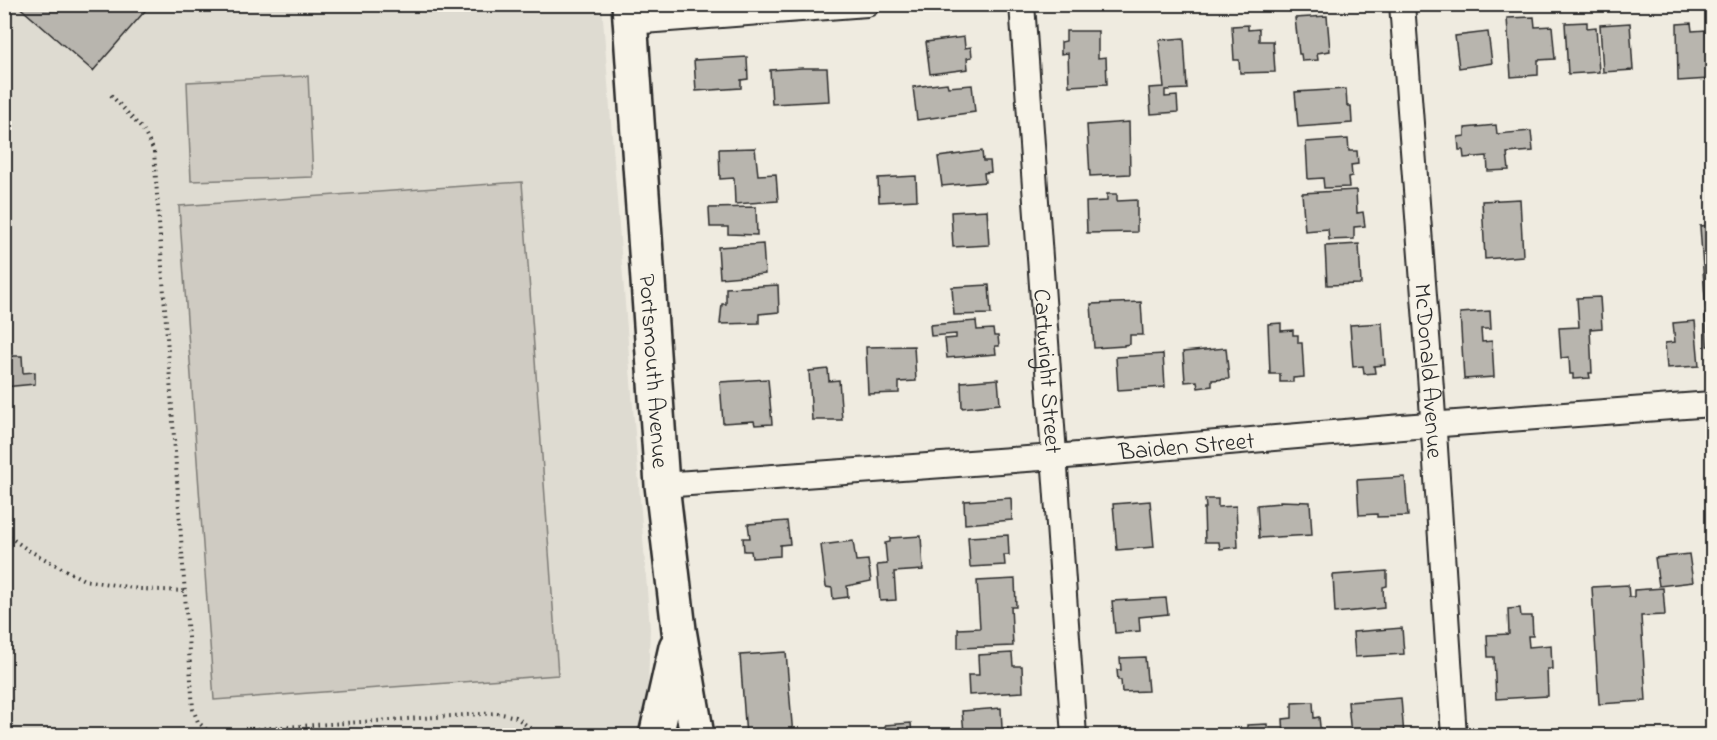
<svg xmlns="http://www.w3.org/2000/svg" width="1717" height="740" viewBox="0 0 1717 740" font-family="'Indie Flower',sans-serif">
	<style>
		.built { fill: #dedbd1 }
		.green { fill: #cfcbc2; stroke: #7d7b76; stroke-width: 1.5 }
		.building { fill: #b8b5ae; stroke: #2b2b2b; stroke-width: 1.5 }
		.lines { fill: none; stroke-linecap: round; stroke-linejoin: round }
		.minor-casing { stroke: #2b2b2b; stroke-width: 28 }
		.secondary-casing { stroke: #2b2b2b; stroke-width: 38 }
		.path { stroke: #2b2b2b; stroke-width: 4; stroke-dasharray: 1.5 4.5; stroke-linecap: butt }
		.minor { stroke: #f7f3e8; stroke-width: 24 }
		.secondary { stroke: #f7f3e8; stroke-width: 33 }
		.labels { text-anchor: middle; stroke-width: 6; stroke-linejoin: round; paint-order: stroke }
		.street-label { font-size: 24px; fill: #2b2b2b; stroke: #f7f3e8 }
	</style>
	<rect width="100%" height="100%" fill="#efebe0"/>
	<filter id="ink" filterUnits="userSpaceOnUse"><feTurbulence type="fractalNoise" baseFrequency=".0167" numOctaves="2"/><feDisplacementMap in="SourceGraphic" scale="12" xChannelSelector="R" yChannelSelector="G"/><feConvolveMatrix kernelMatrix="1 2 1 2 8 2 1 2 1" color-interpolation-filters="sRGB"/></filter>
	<g filter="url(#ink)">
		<path class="built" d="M4,5H602L650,628L647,717L642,735H5Z"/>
		<path class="green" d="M308,76L313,177L191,181L187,82Z
			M522,182L558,675L214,700L179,206Z"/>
		<path class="building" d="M16,4H151L93,71Z
			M1327,16L1330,51L1317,53L1318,60L1302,61L1301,54H1299L1295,18Z
			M1534,17L1535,27L1552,26L1555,59L1538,60V75L1511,77L1507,18Z
			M1587,22V28L1596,27L1599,72L1568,74L1565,23Z
			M1630,23L1633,70L1603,72L1600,25Z
			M1691,23L1692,31L1707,30L1709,79L1678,81L1677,24Z
			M1248,25V30L1259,29V41H1273L1275,72L1240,73L1239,60H1234L1232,26Z
			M1066,31H1098V58L1106,57L1107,84L1069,86L1068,53L1061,54V42L1066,41Z
			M1488,32L1492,63L1459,68L1455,36Z
			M964,37L965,48L971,47L972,57L967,58L968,69L930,74L926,42Z
			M1184,38L1187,89L1165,90V97L1177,96L1178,112L1151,114L1149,88L1164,87L1159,40Z
			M747,57L748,79L741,80V88L696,91L694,60Z
			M802,68H827L829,101L772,104L770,70Z
			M947,83L948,87L972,85L975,112L917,120L913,87Z
			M1346,89L1347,106H1351L1352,123L1298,127L1295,92Z
			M1129,122L1130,174L1090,176L1087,125Z
			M1496,125L1497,134L1531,131L1533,151L1507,153L1509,170L1488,171L1487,156L1464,158L1463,150H1459L1458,137L1465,136V128Z
			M1348,139L1349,151H1357L1358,164L1351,165L1352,176L1348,177L1349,187L1324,188L1323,178L1308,179L1306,142Z
			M755,148L758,175L776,174L778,201L735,204L734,178L720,179L719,149Z
			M982,151L983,161H990L991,172L984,173L985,182L942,186L938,157Z
			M916,176L917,200L879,202L878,178Z
			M1356,190L1357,213L1363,212L1365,226L1354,227V239L1329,240L1328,229L1305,231L1302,193Z
			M1107,194H1117V201L1137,200V232L1087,233L1086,202L1107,201Z
			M1520,199L1523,256L1485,259L1482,201Z
			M756,207L757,235L728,234V227H710L709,208Z
			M987,210L989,245L953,247L951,212Z
			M1712,225V313H1706L1700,226Z
			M763,244L765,274L720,278L718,247Z
			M1359,244L1361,284L1327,285L1325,246Z
			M778,285L779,312L759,314V323L720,324L722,304H726V288Z
			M989,285L991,314L954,315L952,287Z
			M1600,297L1602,328L1590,329L1592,373H1589L1590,378L1573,379V374H1570L1569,357L1561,358L1559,328L1579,327L1577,298Z
			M1141,302L1143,335H1130V344L1124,345V346L1094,348L1091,304Z
			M1490,311L1491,329H1481L1482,342L1492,341L1494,377L1464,379L1460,313Z
			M1712,313V346H1707L1705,314Z
			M976,321L977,330L993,329L994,336H998L999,346H995L996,354L947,358L945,339L956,338V334L931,336L930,325Z
			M1695,321L1699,366L1667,368L1665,343L1675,342L1673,323Z
			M1281,323V331L1293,330V335H1298V343H1302L1304,377L1293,378V382H1280V374H1270L1268,324Z
			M1382,323L1385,365L1374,366L1375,373L1364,374L1363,366L1353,367L1350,325Z
			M914,346L916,381L899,382V393L868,394L866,347Z
			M1226,348L1229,379L1212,380V386L1198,388L1197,381L1185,382L1183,352Z
			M1163,354L1165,387L1118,390L1116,357Z
			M4,356H22L23,373L35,372V384L4,387Z
			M828,369L829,381L839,380L842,420H812L809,371Z
			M768,379L772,424L755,425L754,421L723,423L720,382Z
			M998,379L1000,404L962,408L961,382Z
			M1405,477L1408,516L1377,517V514L1359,515L1357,480Z
			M1011,498L1012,520L965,524L964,501Z
			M1205,499H1218V507L1236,506L1238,547L1220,549L1219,542H1205L1204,508H1206Z
			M1150,501L1154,547L1117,550L1113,504Z
			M1280,501L1310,502L1312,535L1259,538L1257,505L1280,503Z
			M787,521L790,544L780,545V556L752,558L751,551H744L743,538H750L748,524Z
			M1008,535L1009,555H1004L1005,565L970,567L968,537Z
			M921,536L923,570L894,572L896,600L880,601L877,565L887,564L885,543L890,542V538Z
			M853,541L856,561L868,560L871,581L847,586L848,597L833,599L832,588L826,587L821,545Z
			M1689,554L1693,582L1659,586L1655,558Z
			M1387,571V586L1383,587L1384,608L1335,613L1333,575Z
			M1015,579L1016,607H1011L1013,646L958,648V629L980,628L977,581Z
			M1628,585L1629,597H1634V590L1663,588L1665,615L1641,616L1646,701L1599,704L1592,587Z
			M1166,598L1168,614L1139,617L1140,631L1115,633L1112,601Z
			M1520,608L1521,616H1532L1533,636H1528L1529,647L1551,645L1552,669H1547L1548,696L1496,699L1494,657H1488L1487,635L1509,634L1508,609Z
			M1402,628L1404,654L1355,657L1353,632Z
			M786,652L793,736H746L740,655Z
			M1012,653L1013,666H1022L1023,692L969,695L968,675H979L978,655Z
			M1145,657L1148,691L1122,692L1121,680H1118L1117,670H1121L1120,658Z
			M1401,698L1404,736H1351L1348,702Z
			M1313,702L1314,718L1319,717L1321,736H1284L1283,719L1292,718V703Z
			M1001,708L1002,728H1008L1009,736H971V733H964L962,711Z
			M911,723L912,736H886L885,725Z
			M1267,724L1268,736H1247V725Z
			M1216,729L1217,736H1207V730Z
			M1181,733V736H1144Z"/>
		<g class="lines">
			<g class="minor-casing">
				<g id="minor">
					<path id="s1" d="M1022,4L1074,736"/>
					<path id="s2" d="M1402,4L1432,402L1454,736"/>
					<path d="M630,22L867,4"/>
					<path id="s3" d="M662,485L1055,457L1402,427L1712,404"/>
				</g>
			</g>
			<g class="secondary-casing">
				<g id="secondary">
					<path id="s4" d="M629,4L662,485L679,630L697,736"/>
					<path d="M656,736L676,647"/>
				</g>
			</g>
			<path class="path" d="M111,95L143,130L154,151L193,709L198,722L209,732L497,713L516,717L540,736
				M4,533L28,550L84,580L139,589L185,591"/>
			<use href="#minor" class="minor"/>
			<use href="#secondary" class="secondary"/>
		</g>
	</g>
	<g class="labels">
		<g class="street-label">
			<text dy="8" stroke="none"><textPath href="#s1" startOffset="368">Cartwright Street</textPath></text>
			<text dy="8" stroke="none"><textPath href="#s2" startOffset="368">McDonald Avenue</textPath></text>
			<text dy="8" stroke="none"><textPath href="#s4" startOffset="368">Portsmouth Avenue</textPath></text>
			<text dy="8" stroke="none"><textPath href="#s3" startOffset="526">Baiden Street</textPath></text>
		</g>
	</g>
	<rect width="1717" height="740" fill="none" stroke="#f7f3e8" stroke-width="24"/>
	<rect x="12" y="12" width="1693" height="716" fill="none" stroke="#2b2b2b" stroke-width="2" filter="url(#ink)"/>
</svg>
